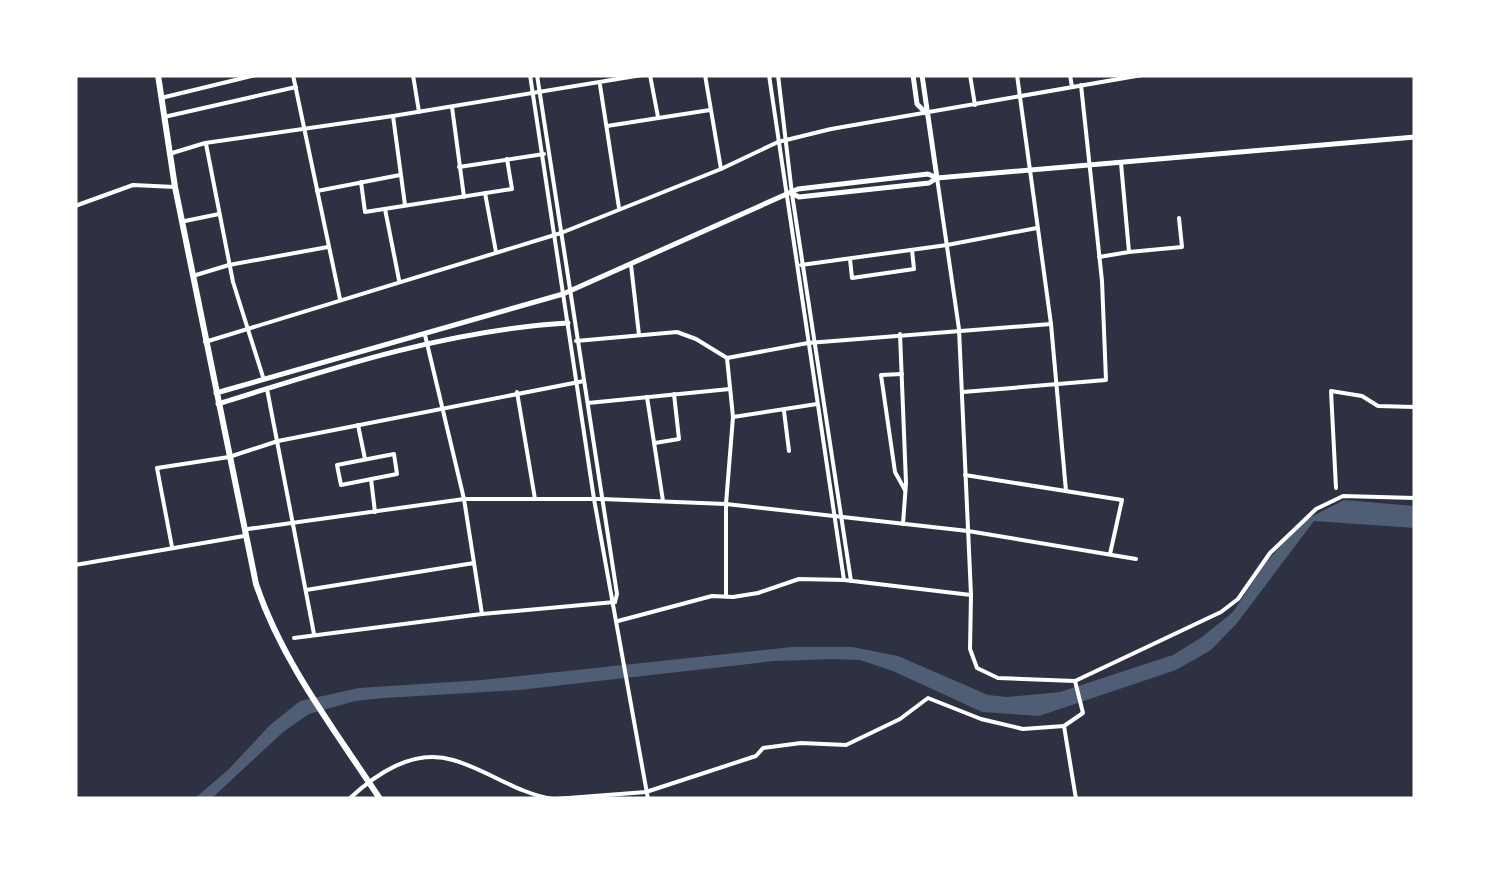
<svg xmlns="http://www.w3.org/2000/svg" width="1490" height="874" viewBox="0 0 1490 874" font-family="'Public Sans',sans-serif">
<style>
.water{fill:#4f5d75}
.lines{fill:none;stroke-linecap:round;stroke-linejoin:round}
.minor{stroke:#fff;stroke-width:4}
.tertiary{stroke:#fff;stroke-width:4}
.secondary{stroke:#fff;stroke-width:5}
.primary{stroke:#fff;stroke-width:5}
.trunk{stroke:#fff;stroke-width:6}
</style>
<rect width="100%" height="100%" fill="#2d3142"/>
<!-- water -->
<polygon class="water" points="1344,500 1415,506 1415,528 1314,521 1237,623 1211,650 1176,670 1039,716 982,712 893,671 860,660 833,659 774,661 519,690 384,698 355,701 309,714 283,732 211,799 194,799 229,769 269,726 300,701 359,688 482,680 792,647 852,647 898,656 988,695 1007,697 1060,692 1173,655 1202,637 1233,612 1267,561 1305,520"/>
<g class="lines">
<!-- minor -->
<g class="minor">
<polyline points="293,75 340,299"/>
<polyline points="413,75 419,112"/>
<polyline points="650,75 658,117"/>
<polyline points="705,75 721,169"/>
<polyline points="769,75 844,580"/>
<polyline points="778,75 792,194 851,581"/>
<polyline points="970,75 975,105"/>
<polyline points="1017,75 1051,324 1066,491"/>
<polyline points="1070,75 1072,87"/>
<polyline points="600,85 619,208"/>
<polyline points="161,98 256,75"/>
<polyline points="452,107 464,197"/>
<polyline points="393,116 405,205"/>
<polyline points="164,117 296,87"/>
<polyline points="607,126 710,110"/>
<polyline points="206,144 233,282 263,377"/>
<polyline points="169,154 205,143 393,116 642,75"/>
<polyline points="459,167 544,154"/>
<polyline points="937,178 959,329 971,595 970,649 977,668 998,678 1075,681 1221,612 1238,599 1270,553 1316,509 1343,496 1415,498"/>
<polyline points="361,182 365,212 512,189 507,159"/>
<polyline points="317,191 400,175"/>
<polyline points="485,193 496,252"/>
<polyline points="75,206 133,185 175,187"/>
<polyline points="385,209 399,280"/>
<polyline points="185,221 219,214"/>
<polyline points="1129,252 1182,247 1179,218"/>
<polyline points="1099,257 1129,252 1121,163"/>
<polyline points="850,259 852,278 914,269 912,250"/>
<polyline points="631,265 639,335"/>
<polyline points="801,265 947,245 1037,228"/>
<polyline points="196,275 229,265 328,247"/>
<polyline points="900,334 906,483 903,524"/>
<polyline points="425,335 464,499 482,614"/>
<polyline points="576,341 677,332 696,339 727,358 808,343 1051,324"/>
<polyline points="205,342 561,233 721,169 778,142 831,129 1142,75"/>
<polyline points="902,374 881,375 895,472 905,490"/>
<polyline points="267,389 314,634"/>
<polyline points="517,392 535,499"/>
<polyline points="963,392 1106,380 1102,281 1081,85"/>
<polyline points="647,397 663,501"/>
<polyline points="588,403 730,389"/>
<polyline points="784,411 789,451"/>
<polyline points="733,417 817,404"/>
<polyline points="358,425 365,459"/>
<polyline points="655,443 679,439 674,394"/>
<polygon points="394,454 397,474 341,485 337,465"/>
<polyline points="965,475 1122,500 1110,554"/>
<polyline points="371,479 375,512"/>
<polyline points="1336,488 1331,391 1362,396 1378,406 1415,407"/>
<polyline points="248,529 464,499 602,499 726,504 968,531 1136,559"/>
<polyline points="172,547 157,468 229,457 278,441 584,381"/>
<polyline points="75,565 244,536"/>
<polyline points="306,590 474,563"/>
<polyline points="726,596 726,504 733,417 727,358"/>
<polyline points="618,621 712,596 733,597 758,593 799,579 844,580 971,595"/>
<polyline points="294,638 482,614 615,602"/>
<polyline points="1075,681 1083,713 1064,726 1076,799"/>
</g>
<!-- tertiary -->
<g class="tertiary">
<polyline points="530,75 594,499 648,799"/>
<polyline points="537,75 617,594 615,602"/>
<path d="M349,799c27,-25 64,-51 104,-39 35,10 63,33 100,39"/>
<polyline points="555,799 646,792 756,756 763,748 801,743 846,745 900,719 928,698 981,719 1023,729 1064,726"/>
</g>
<!-- secondary -->
<g class="secondary">
<polyline points="913,75 917,104 926,113"/>
<polyline points="922,75 937,178"/>
</g>
<!-- primary -->
<g class="primary">
<polyline points="793,194 799,197 929,183 937,178"/>
<polyline points="216,393 563,294 798,189 928,174 937,178 1415,137"/>
<path d="M218,404c114,-36 230,-74 350,-81"/>
</g>
<!-- trunk -->
<path class="trunk" d="M158,75l17,112 81,397c27,80 79,146 124,215"/>
</g>
<!-- border -->
<rect width="1490" height="874" fill="none" stroke="#ffffff" stroke-width="155"/>
</svg>
